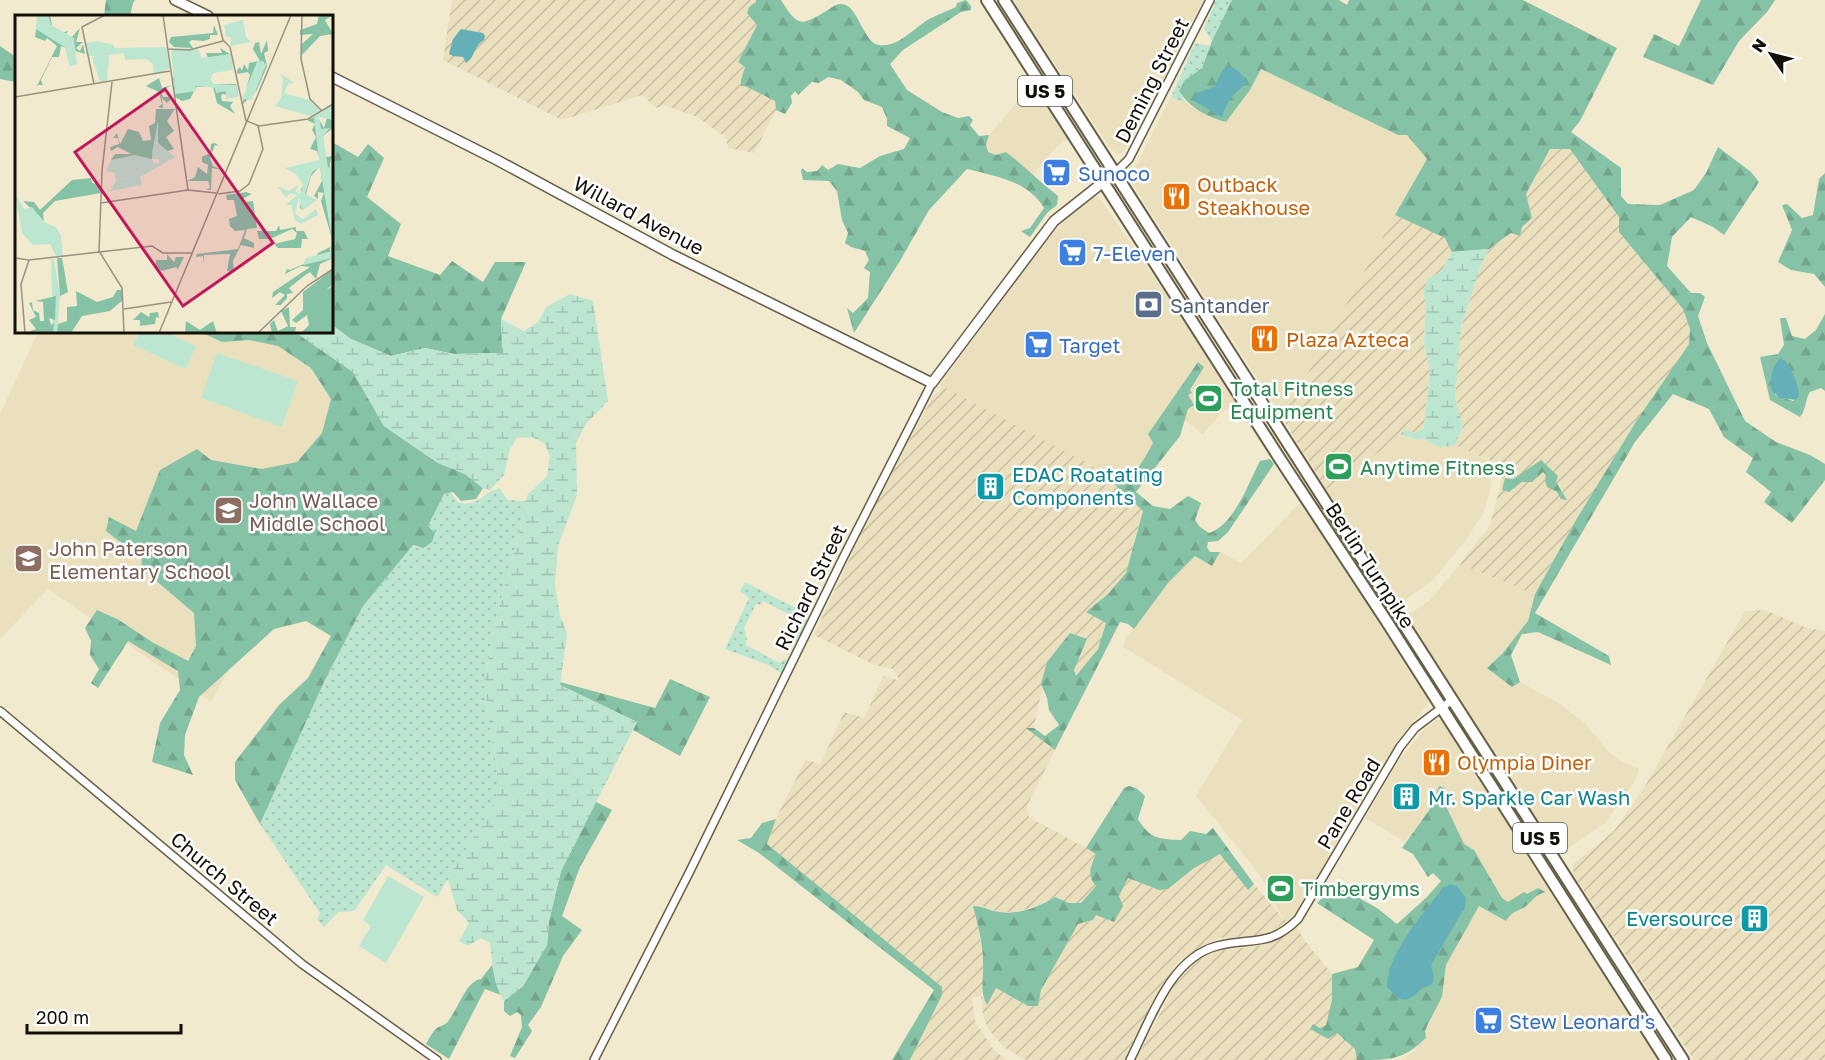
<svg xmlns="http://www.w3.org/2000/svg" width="1825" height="1060" viewBox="0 0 1825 1060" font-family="'Golos Text',sans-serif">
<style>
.built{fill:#ebe0be}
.industrial{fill:url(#industrial-furrows);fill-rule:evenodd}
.grass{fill:url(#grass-dots)}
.forest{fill:url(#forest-firs);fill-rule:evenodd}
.wetland{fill:url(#wetland-marsh)}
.garden{fill:#bde6d1}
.water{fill:#65b0b8}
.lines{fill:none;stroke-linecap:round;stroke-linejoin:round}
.minor-casing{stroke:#665f48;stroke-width:10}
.major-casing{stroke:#665f48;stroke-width:12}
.highway-casing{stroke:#665f48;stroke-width:14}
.minor{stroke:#fff;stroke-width:7}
.major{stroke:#fff;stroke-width:9}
.highway{stroke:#fff;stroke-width:10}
.labels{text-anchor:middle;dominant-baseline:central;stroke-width:5;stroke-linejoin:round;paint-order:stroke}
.shield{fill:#fff;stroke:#595751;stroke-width:1.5}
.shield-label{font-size:18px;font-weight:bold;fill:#120f06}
.street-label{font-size:20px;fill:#120f06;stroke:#fff}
.shop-label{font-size:20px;fill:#366cbe;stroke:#fff;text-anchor:start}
.food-label{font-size:20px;fill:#c56008;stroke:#fff;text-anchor:start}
.service-label{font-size:20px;fill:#4e5e75;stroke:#fff;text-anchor:start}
.leisure-label{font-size:20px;fill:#27864d;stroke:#fff;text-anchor:start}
.culture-label{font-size:20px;fill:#0d838f;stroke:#fff;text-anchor:start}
.education-label{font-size:20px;fill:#785e54;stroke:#fff;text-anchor:start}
.inset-road{fill:none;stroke:#98927f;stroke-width:1.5}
.view{fill:#c2185b;fill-opacity:0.15;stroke:#c2185b;stroke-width:3}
.inset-edge{fill:none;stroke:#120f06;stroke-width:3}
</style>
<defs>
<pattern id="industrial-furrows" width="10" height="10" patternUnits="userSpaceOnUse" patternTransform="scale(1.5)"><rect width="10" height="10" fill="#ebe0be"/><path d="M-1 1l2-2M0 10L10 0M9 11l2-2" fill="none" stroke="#c8bfa2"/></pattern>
<pattern id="grass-dots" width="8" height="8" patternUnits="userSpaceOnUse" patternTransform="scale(1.5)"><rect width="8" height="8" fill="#bde6d1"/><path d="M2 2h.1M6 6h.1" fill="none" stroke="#a1c4b2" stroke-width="1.8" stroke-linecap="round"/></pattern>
<pattern id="forest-firs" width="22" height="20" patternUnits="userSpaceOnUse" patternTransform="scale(1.5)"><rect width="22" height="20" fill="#86c2a5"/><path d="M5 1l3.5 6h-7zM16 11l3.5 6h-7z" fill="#73a68d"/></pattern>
<pattern id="wetland-marsh" width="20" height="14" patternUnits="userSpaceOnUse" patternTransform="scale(1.5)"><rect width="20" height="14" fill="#bde6d1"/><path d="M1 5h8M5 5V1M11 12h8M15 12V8" fill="none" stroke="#a1c4b2"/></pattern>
</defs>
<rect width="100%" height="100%" fill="#f2eacf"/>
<!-- built -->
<g class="built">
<polygon points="1013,0 1203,0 1165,76 1125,149 1122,153 1118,154 1111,150"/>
<polygon points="1261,69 1398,135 1407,135 1427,159 1313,365 1298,388 1275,406 1129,179 1171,97 1186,103 1212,118 1226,122 1250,90"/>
<polygon points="1035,85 1068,139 1056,147 1035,172 1027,184 988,154 986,145 989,135 1022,97 1028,95 1034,89"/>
<polygon points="1098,196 1241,403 1223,411 1203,434 1184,420 1188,409 1188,395 1204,367 1198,362 1149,432 1153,443 1144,459 1137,469 1121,480 1110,480 1089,464 939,386 1045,241 1085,200"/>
<polygon points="332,318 386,353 271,593 211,702 48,589 0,639 0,414 38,332 332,332"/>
<polygon points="1400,434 1418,440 1423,438 1440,448 1455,445 1492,462 1490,491 1484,512 1465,541 1433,580 1401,603 1395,601 1328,492"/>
<polygon points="1303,500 1352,580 1364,592 1427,696 1428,704 1405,732 1302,906 1290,919 1284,920 1260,875 1196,796 1242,720 1123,647 1127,635 1137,625 1168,583 1195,556 1212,566 1220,552 1241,563"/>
<polygon points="1460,564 1535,594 1528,621 1502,654 1512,687 1520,682 1557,702 1586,724 1609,752 1621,761 1639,769 1635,781 1605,823 1568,848 1551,842 1406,616 1430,600"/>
<polygon points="1448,719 1663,1060 1401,1060 1416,1050 1442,997 1446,965 1479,905 1502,898 1474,850 1464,844 1449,815 1430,809 1405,842 1365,818 1399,760 1424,729 1436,720"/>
</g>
<!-- industrial -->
<g class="industrial">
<polygon points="452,0 756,0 757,24 739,62 746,67 741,80 744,85 752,90 775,101 776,110 754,153 729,148 724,136 697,117 665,105 656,108 642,95 562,120 443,60"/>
<path d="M1550,149h20l49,68v15l64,77 7,20 -1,15 -52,76 -61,100 -41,74 -75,-30 30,-39 15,-58 -50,-22 8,-19 -8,-28 6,-71 20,-62 8,-16 33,-22 10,-9 -6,-24zM1541,461l20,28 5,10 -5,-1 -4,-6 -10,-5 -1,-12 -3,-3 -21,10 -17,-4 8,1z"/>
<polygon points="1395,215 1446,238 1452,252 1441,272 1428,279 1423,292 1426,302 1424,343 1430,371 1424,428 1415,433 1406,430 1328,492 1275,406 1298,388 1313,365"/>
<polygon points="944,387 1089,464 1110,480 1143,510 1126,573 1108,594 1086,612 1106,623 1098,649 1076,677 1074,670 1086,640 1047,662 1034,728 1027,728 1055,750 1027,806 1029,817 1097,854 1091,866 1096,886 1081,903 1069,903 1055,897 1042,905 1017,912 999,912 982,906 973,906 979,929 983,963 982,996 987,1004 996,988 1028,1006 1038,1006 1041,990 1078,924 1093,920 1096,915 1114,922 1119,896 1128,878 1159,890 1168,889 1194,868 1220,854 1247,889 1254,884 1284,920 1290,919 1275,929 1255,936 1220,938 1197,949 1179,961 1167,980 1125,1060 1027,1060 1019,1056 1004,1047 988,1029 983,1015 981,996 972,998 975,1021 994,1050 1007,1060 910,1060 942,995 767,844 777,816 806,759 820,765 844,712 864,718 884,676 900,681 893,669 875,665 814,635 872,511 933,396"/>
<polygon points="1765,610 1807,628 1825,631 1825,1060 1694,1060 1574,875 1572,865 1614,831 1644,788 1745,611"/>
<polygon points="1296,925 1304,940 1332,974 1332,1000 1326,1026 1310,1029 1336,1033 1355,1049 1357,1060 1136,1060 1175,985 1191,964 1217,951 1263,945 1282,937"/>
</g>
<!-- grass -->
<g class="grass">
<polygon points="1216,0 1232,0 1212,41 1204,29"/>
<polygon points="1195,43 1210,46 1202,68 1185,80 1179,91 1186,103 1171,97"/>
<path d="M499,488l9,12 17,1 -2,18 -25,91 -14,72 7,55 6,29 1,32 -61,99 -51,-32 -32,46 -16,1 -14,15 -7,-7 3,-7 -60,-89 64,-142 39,-76 48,-60 12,2 5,-22 16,-32 7,-1 8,10c22,3 22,-10 40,-15z"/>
<path d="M745,582l61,31c5,9 -3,24 -10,30l-3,-3 6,-15 -6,-3 -1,-6 -29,-15 -3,4 -4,-1 -12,24 3,10 -1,7 34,18 4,-4 3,1 1,4 -6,10 -14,-9 -43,-16 24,-51 -9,-7z"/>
</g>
<!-- forest -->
<g class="forest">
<polygon points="106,0 135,0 133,3 130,16 104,16"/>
<path d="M756,0h25c17,28 20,26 47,10 3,-2 8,-6 12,-6 18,-2 22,38 39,41 20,3 35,-18 52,-27 8,-4 17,-7 25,-11l1,-4 9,-3 5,6v4l-10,2 -58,38 -13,14 17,26 35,22 16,6 11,-2 4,4 -3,5 9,11 10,-1 -3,10 2,7 8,3 10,-3c18,14 34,30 52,44l-1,9 -10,8 -17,24 -9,-6 9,-3 14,-20c-16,-27 -49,-32 -77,-39l-38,41 -29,51 -46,72 -7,-25 6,5 15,-15 2,-26 -6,-4 5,-8 -4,-9 -14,-4 -6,-4 3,-10 -6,-13 -5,-29 -8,-10 -26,-1 -2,-9 1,-3 5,4 10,-1 5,-6 6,5 10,-6 22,4 20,-12 24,-7 6,-11 -23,-12v-7l-5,-12 -18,-7 -6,-8 -17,-12 -13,-3 -9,6 -7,-1 -14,13 -3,-4 -4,5 1,7 -7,11 -9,-4 -1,-9 -30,-15h-4v-6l4,-13 -7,-5 19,-37 -10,-12 2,-6 7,-5z"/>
<path d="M1232,0h107l8,5 2,-5h174l94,48 -37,73 -9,11 50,36v28l7,8 32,1 34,-15 12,-17 12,-26 33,25 8,10 -35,53 -11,-8 -22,-10 -19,20 -5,29 24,27h9l5,4 -7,19 9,27 38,78 31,21 34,13 15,9v16l-33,43 -28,-21 7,-10 -25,-20 7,-14 -29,-21 -15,-28 -36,-15 -38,48 -100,171 74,43 2,9 -73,-33 -16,2 -11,21 9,27 -8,5 -25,-19 15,-14 26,-33 7,-27 41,-74 61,-100 52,-76 1,-15 -7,-20 -64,-77v-15l-49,-68h-20l-24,45 6,24 -10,9 -2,9 -9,-3 -22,16 -37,3 -7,-14 -50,-23 32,-56 -20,-24h-9l-137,-66 -11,21 -24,32c-19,-5 -36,-14 -47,-31l6,-11 17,-12 10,-27z"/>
<polygon points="1701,0 1775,0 1767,12 1739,41 1713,85 1643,57 1654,34 1679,46"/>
<polygon points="0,46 16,57 16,82 0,79"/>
<polygon points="332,142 358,157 368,144 384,158 367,197 401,224 388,256 440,275 452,261 483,282 495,262 526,262 501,319 503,353 454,354 425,348 391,356 351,339 332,325"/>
<polygon points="1825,173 1825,287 1814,274 1791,270 1778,262 1792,230 1782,205 1787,204 1802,218 1813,215 1819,179"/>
<path d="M1825,314v77l-4,-3 -11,4c-5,8 -4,18 -10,25l-30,-17 -10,-43 18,-3 6,-9 -4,-27h6l6,18 13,3 11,-9zM1783,359l15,29v10l-5,3 -18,-6z"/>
<polygon points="204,332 295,332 353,372 384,426 438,463 465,474 483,488 476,499 461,501 453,492 444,494 428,526 435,533 432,542 423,548 413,545 363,606 324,682 260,824 235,780 235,762 279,705 308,678 331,636 306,621 274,629 199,697 185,735 184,755 193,775 152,762 160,723 180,690 178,671 128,641 98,688 91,683 99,669 90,655 91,641 85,628 97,610 119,620 152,642 188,661 196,646 194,613 141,568 142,559 106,531 109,517 136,531 160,470 197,449 211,460 262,469 297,462 322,433 331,399 311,368 278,346 249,340 222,342 205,334"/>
<path d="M1198,362l6,5 -14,23 2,3 -4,2 6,10 -6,4 -8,27 -44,56 17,14 17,3 18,-13 13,7 -6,17 5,7 9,6c25,-8 39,-49 51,-72l10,-2 4,5 -46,68 -10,9 -10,1 -1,5 3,5h10l-8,14 -17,-10 -27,27 -34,46 -6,-5 -8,-2 -65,128 -29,-22h8l11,8 14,-11 -10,-15 -2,-12 -6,-14 6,-22 23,-29 17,6 -13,31 2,6 22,-27 8,-26 -20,-11 22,-18 18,-21 17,-62 -33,-31c25,1 32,-18 43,-37l-5,-9z"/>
<polygon points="1541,460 1558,476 1556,482 1567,500 1561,499 1557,492 1547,487 1545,480 1546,475 1543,472 1532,482 1522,482 1509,492 1502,490 1505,478 1513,479"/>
<polygon points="670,679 710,697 680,756 633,730 637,722 560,685 560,682 655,708"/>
<path d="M1129,786l7,2 9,8 -7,23c12,20 20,20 43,21l9,-9 16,3 7,-6 41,56 -6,6 -28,-36 -26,14 -26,21 -9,1 -31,-12 -9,18 4,10 -9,16 -18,-7 -3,5 -15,4 -37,66 -3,16h-10l-32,-18 -9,17c-8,-14 -3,-27 -4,-42 0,-19 -5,-38 -10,-57 12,0 17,5 27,6 19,3 39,-5 55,-15l14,6h12l15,-17c-10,-11 -5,-20 0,-32l-10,-6 38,-60z"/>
<path d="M1439,786l6,2 -4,14 4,2 19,40 10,6 28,48 6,4 16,-10 3,2 11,-6 7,4c-12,4 -11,8 -19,14 -10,7 -13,4 -20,15l-27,-15 -33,59 -4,32 -14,27 -3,7 1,7c-23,22 -35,22 -69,22l-2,-11 -18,-16 -9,6 -18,-10 3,-5 7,4 6,-3 6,-25v-26l26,-7 16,-27 -57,-37 9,-9h6l13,-4 32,18 20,16 30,-27 14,-16 -8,-8 -5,4 -15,-23 -11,-6 28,-39z"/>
<polygon points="596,802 612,810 580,867 562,916 582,930 563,956 541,1007 528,1025 532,1031 515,1058 510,1056 522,1027 521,1015 517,1012 510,1016 504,1011 504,1001 523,986 547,945 549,921 561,871"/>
<polygon points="776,819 767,844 942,987 942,995 910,1060 892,1060 934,990 759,853 737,840 751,838 762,823"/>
<path d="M492,965l9,30 -16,-6 -36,70 -23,-15c3,-5 6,-12 11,-16 5,-3 9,-3 12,-8 10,-13 17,-39 32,-41z"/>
</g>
<!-- wetland -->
<g class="wetland">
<polygon points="1489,249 1481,265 1461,327 1455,398 1463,426 1455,445 1440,448 1423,438 1418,440 1400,434 1406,430 1415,433 1424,428 1430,371 1424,343 1426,303 1423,292 1428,278 1441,272 1452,252"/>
<path d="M570,294l23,7 15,100 -22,23 -10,19 1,52 -19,51 -3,39 5,30 7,19 -7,51 77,37 -76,149 -12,50 -2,24 -24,41 -19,15c-11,-16 -12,-39 -14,-58l-9,-5 -13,8 -9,-5 10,-18 -12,-13 -9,-31 49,-81v-32l-6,-29 -7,-55 14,-72 25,-91 2,-18 3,-7 19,-18 3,-20 -6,-13 -12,-6 -15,1 -7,11 -6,26 -14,15 -7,-2 -18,-14 -27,-11 -54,-37 -31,-54 -58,-40h37v-7l19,14 40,17 34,-8 29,6 48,-1 -1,-34 23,12 14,-9 8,-15z"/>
</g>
<!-- garden -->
<g class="garden">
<polygon points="140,332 165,332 196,346 186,369 133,345"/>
<polygon points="217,353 298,381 282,427 201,398"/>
<polygon points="388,876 424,897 386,963 359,946 371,926 363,920"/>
</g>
<!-- water -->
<g class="water">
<path d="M461,29l22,4 2,3 -1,4c-10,5 -9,18 -18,23l-3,-6 -10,-1 -4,-2 4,-15z"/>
<path d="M1227,66c10,2 16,8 20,17 -13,10 -20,18 -25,34l-28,-16 3,-8 17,-6 8,-16z"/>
<path d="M1781,358c9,5 18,27 18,38l-3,4 -16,-2 -8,-7c-2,-12 -1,-25 9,-33z"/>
<path d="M1450,884l7,2 9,12 -1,9 -34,58 3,12 -1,5 -2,3 -9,3 -8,8 -9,4 -7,-2 -11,-11c1,-35 35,-72 56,-99z"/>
</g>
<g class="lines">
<defs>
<g id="minor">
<polyline points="1116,172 1129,159 1210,0"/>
<polyline points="0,711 302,964 437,1060"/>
<polyline points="594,1060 690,871 842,560 932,383"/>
<path d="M1130,1060c20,-39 40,-102 87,-114 34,-9 52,2 81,-27l102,-172 15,-19 37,-28"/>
</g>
<g id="major">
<polyline points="175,0 208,16"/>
<polyline points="332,77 497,160 673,255 932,383 1054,221 1116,172"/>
</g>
<g id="highway">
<polyline points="987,0 1280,459 1387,622 1666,1060"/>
<polyline points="1004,0 1683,1060"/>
</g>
</defs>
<!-- minor casing -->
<use href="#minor" class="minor-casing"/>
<!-- major casing -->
<use href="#major" class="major-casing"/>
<!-- highway casing -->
<use href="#highway" class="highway-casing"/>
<!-- minor -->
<use href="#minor" class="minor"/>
<!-- major -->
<use href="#major" class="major"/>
<!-- highway -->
<use href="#highway" class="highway"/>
</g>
<!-- icons -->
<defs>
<symbol id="supermarket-square" viewBox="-11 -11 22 22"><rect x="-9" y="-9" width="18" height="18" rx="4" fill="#3f7fe0" stroke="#fff"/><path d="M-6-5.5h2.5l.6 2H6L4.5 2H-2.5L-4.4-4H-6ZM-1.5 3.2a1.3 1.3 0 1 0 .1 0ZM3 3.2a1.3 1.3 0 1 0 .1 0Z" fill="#fff"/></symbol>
<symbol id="restaurant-square" viewBox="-11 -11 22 22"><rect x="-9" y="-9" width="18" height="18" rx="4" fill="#e8710a" stroke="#fff"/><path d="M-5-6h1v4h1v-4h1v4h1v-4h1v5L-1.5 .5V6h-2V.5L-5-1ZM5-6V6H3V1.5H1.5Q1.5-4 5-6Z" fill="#fff"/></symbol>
<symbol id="bank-square" viewBox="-11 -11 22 22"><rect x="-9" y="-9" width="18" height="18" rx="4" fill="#5c6f8a" stroke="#fff"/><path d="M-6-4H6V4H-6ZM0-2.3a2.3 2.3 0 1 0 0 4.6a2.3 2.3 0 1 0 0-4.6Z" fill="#fff"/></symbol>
<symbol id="stadium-square" viewBox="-11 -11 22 22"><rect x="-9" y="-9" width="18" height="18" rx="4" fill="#2e9e5b" stroke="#fff"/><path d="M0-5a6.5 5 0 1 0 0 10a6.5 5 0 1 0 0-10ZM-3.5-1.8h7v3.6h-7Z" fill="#fff"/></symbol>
<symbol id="building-square" viewBox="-11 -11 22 22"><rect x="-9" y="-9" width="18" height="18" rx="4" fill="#0f9aa8" stroke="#fff"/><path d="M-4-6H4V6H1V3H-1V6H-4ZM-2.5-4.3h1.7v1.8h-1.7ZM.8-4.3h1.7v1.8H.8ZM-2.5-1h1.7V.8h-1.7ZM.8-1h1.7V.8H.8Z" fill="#fff"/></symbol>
<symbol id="school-square" viewBox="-11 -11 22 22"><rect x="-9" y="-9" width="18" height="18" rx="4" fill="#8d6e63" stroke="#fff"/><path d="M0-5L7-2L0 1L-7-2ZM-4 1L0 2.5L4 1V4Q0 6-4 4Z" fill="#fff"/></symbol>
</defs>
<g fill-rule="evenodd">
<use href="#supermarket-square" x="1040" y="156" width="33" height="33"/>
<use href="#restaurant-square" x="1160" y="180" width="33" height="33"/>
<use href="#supermarket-square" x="1056" y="236" width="33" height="33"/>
<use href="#bank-square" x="1132" y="288" width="33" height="33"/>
<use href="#restaurant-square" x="1248" y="322" width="33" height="33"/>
<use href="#supermarket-square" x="1022" y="328" width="33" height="33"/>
<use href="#stadium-square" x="1192" y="382" width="33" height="33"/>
<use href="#stadium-square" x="1322" y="450" width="33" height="33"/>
<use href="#building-square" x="974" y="470" width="33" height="33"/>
<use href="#school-square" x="212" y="494" width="33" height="33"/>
<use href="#school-square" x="12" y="542" width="33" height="33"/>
<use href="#restaurant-square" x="1420" y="746" width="33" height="33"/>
<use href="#building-square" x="1390" y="780" width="33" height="33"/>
<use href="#stadium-square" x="1264" y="872" width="33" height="33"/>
<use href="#building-square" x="1738" y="902" width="33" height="33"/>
<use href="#supermarket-square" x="1472" y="1004" width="33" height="33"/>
</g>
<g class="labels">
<!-- shield labels -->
<g class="shield">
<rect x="1018" y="76" width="54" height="30" rx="4.5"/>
<rect x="1513" y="823" width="54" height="30" rx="4.5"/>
</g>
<g class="shield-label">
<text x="1045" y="91">US 5</text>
<text x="1540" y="838">US 5</text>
</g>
<!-- street labels -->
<g class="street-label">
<text transform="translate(1151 80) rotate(-63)">Deming Street</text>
<text transform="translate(639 215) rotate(28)">Willard Avenue</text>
<text transform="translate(1371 565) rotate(57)">Berlin Turnpike</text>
<text transform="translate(810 587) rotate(-64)">Richard Street</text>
<text transform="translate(1348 803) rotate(-59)">Pane Road</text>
<text transform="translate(225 878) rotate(40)">Church Street</text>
</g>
<!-- shop labels -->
<g class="shop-label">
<text x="1078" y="173">Sunoco</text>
<text x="1093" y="253">7-Eleven</text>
<text x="1059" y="345">Target</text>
<text x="1509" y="1021">Stew Leonard's</text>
</g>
<!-- food labels -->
<g class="food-label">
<text x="1197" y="184">Outback<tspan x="1197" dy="23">Steakhouse</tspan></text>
<text x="1286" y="339">Plaza Azteca</text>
<text x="1457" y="762">Olympia Diner</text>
</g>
<!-- service labels -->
<g class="service-label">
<text x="1170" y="305">Santander</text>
</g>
<!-- leisure labels -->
<g class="leisure-label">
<text x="1230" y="388">Total Fitness<tspan x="1230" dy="23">Equipment</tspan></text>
<text x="1360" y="467">Anytime Fitness</text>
<text x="1301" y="888">Timbergyms</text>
</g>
<!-- culture labels -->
<g class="culture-label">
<text x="1012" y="474">EDAC Roatating<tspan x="1012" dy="23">Components</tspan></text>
<text x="1428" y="797">Mr. Sparkle Car Wash</text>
<text x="1733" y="918" text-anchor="end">Eversource</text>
</g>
<!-- education labels -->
<g class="education-label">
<text x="249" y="500">John Wallace<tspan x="249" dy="23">Middle School</tspan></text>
<text x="49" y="548">John Paterson<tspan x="49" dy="23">Elementary School</tspan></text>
</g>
</g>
<!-- overview -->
<g transform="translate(15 15)">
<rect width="318" height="318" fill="#f2eacf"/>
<path d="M120,140l15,1 4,7 -27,15 -12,1v-6l-9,-2 5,-11zM36,244h3l6,37 -3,37h-4z" fill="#bde6d1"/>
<path d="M35,0l2,11 10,7 6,-2 -2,3 5,4 9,-10 -4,14h7l-7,6 4,3 3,-7 2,10 -10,-3 -7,8 -2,-11 -5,-2 -2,11h-7l-11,23 2,5h-5l-3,5 22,-44 -10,-8 -2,3 -10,-4 2,-15zM304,0h14l-8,5 8,14 -13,2 -18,19v-11l11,-10 -13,1v-5l17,-6zM199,10l4,10h-8v4l-7,2 -11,-1 -3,2 4,6 -19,-1 -5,-5 2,-5 42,-4zM252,25l1,11 -4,2 3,13 -10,24 -15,15 8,-30 -2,-3 -11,2v-4l3,-3 2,4 2,-7 4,6 1,-7 11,-2 -7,-12 2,-6 4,-1 2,12zM205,33l10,6 -16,3 -4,23 3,4h23l2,12 -13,3 4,-4 -7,-1 -1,3 1,4 11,1 -3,4 5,8 -18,-11 -4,-16h-17l-6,12 -8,2 -7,-4 -2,-19 35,-20 -2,-5h16zM144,63l3,10 10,-3 -11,6 2,6h10l-6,6 -5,-5 1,10 -5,-1 4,-3 -3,-12 -13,-6zM318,91v22l-10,8 2,21 8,-1 -3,7 3,79 -12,-41 3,-8 -6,-1v7l-4,-3 8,-15 -2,-15 -9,10 -5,18 7,6 -10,10 -3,-2 1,-19 19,-29 -3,-9 -7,-2 6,-12 -4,-7 3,-6 -8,-4 10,-4 7,12 3,-10 -7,-2zM141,94h19l-8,12 7,10 -8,6 8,12 -9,3 -7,-9v-21l-6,37 -17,-4 -24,5 4,-6h16l-13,-7 -7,4 -1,-4 9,-3 -1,-6h-5l4,-5 3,11 8,-15 11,3 4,9 8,-1 -2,-14 6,-3zM196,129l4,-1 4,3 -4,-1 -5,13 3,8 9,4 -10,-2 -1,22h-5l4,-2 -2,-7h-21l8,-4 3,-10 9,7 1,-9 -6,-3v-5l8,-4zM76,163l1,5 8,2 1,8 -46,8 -12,12 1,8 -21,-20 11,1 6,8 32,-30zM231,177l6,2 -8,4v4l9,-1 4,27 -10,1 -3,9 10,5v5l-13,-3 -8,16 1,11 -7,-1 3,-17 -26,1v9l-1,-8 -7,1 1,-3 41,-5 7,-19 -10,1 -5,-5 -1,-7 8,-3 -3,-16h-7l-1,-5zM264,210l1,5 16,-3v4h8l4,8h-6l-1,9h-23l-4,-4 21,-5 2,-6 -5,-4 -22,10h-11l-2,-8h19zM318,231v12l-13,6 -4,15 -6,-7 -6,4 -15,12 4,5 -6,1v4l-6,7h-6l10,-10 -5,-3 -8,6 1,-6 37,-25 -9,-1 -16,8 2,-5 -4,-1 7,2 16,-7h6l6,-10 12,-6v5zM152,239l7,8 2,-5h8l-6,12 3,3 -5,-5 -14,4 -7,-3 1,-8h11zM42,243h5l6,34 -8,4zM317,255l1,14 -7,6 7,-4v47h-32l8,-8 -2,-10 -11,8 -4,-3 11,-10v-18zM102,275h5l1,10 -13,11 -28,5 -11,17h-14l1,-9 9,-3v-14l10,-1 -1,-15 21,11 16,-5zM41,281l-1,24 -6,-2 2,7 3,-2 -1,10h-27l10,-4 -7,-9 7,-3 -7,-14 3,-1 1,8 6,3 1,8h4l-1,-19 -8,-1zM274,292l1,20h6l-1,6h-23l-2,-9 4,-4 4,11 10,-5 -7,-15zM126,297l8,5 1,-4 8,-1 1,6 -3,-1 -1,7 -15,2v-6h-7zM198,306l4,12h-32l1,-12 14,9z" fill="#86c2a5"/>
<path d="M143,107v21l17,14 -35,20 2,8 -32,6 7,-12 10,-1 9,-8 23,-8v-3h-6l-1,-6zM0,179l9,15 8,-2 12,15 12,5 5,9 2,21 -7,-1 -6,-12 -17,1 -11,-12z" fill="#bde6d1"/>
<path d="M22,0h11l3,10 23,13 3,27 -12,2 4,-1 -3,-18 -30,-19zM228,5l3,17 5,5 -21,4 1,-9h-5l-2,-12zM81,26l18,4v3l53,-1 3,21 -16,7 -1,-11 -7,-5 -21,1 -1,-7 -15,2 -2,26 -7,1 -8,-25 5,-1h-10l-2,-13zM182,33l5,10 29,-4 2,16 -20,3 -3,7 3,4 23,1 2,12 -12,2v-8l-10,2 -1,-5 -20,-2 1,5 -21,3 -4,-45zM248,46l3,4 -14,35 -10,-1 15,-37zM265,58l14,10 -6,1 -4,9 25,7 11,11 -9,5 -36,-10 6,-8 2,-19zM318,89v16l-14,-3 2,12 9,-1 -7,8 5,31 5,2v77l-13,-79 -8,5 -7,22 12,6 -15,11 -3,-13 4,-13 -7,-11 -11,-6 34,-8 -5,-42zM283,170l-2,7 4,1 -5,21 8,5 13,-10 2,6 -17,9 -6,-4 -4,-15h-5l11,-10 -7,-2 -4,5 -7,-10 -4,1 5,-2 9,4zM313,230l5,3v10l-30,7 3,-7 26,-7z" fill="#bde6d1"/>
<path class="inset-road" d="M148,0l25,175 28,3M202,0l6,25 7,7 16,74M287,0l-1,44 9,40 12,12M153,34l21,1 34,-9M97,67l-10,89 -3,80 23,37 2,45M79,69l-12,-57 23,-12M0,82l155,-26M232,106l12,5 49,-7 25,-15M203,179l22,-3 9,-7 14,-35 -5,-23M86,188l87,-13M0,243l14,2 -8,24 4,49M14,245l123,-14 11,7h29M109,294l47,-7M144,318l132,-318M243,318l49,-47 26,-17"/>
<path class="view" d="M150,74l108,154 -90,63 -108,-154z"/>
<rect width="318" height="318" class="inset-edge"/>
</g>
<!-- north arrow -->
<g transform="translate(1771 54) rotate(305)" stroke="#ffffff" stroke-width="4.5" paint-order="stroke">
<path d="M0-4.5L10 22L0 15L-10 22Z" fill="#120f06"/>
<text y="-9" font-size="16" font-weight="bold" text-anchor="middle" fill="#120f06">N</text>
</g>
<!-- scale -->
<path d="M27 1024v9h154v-9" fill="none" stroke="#120f06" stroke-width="3"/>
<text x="36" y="1024" font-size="18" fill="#120f06" stroke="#ffffff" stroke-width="4.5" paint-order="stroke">200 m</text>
</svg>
